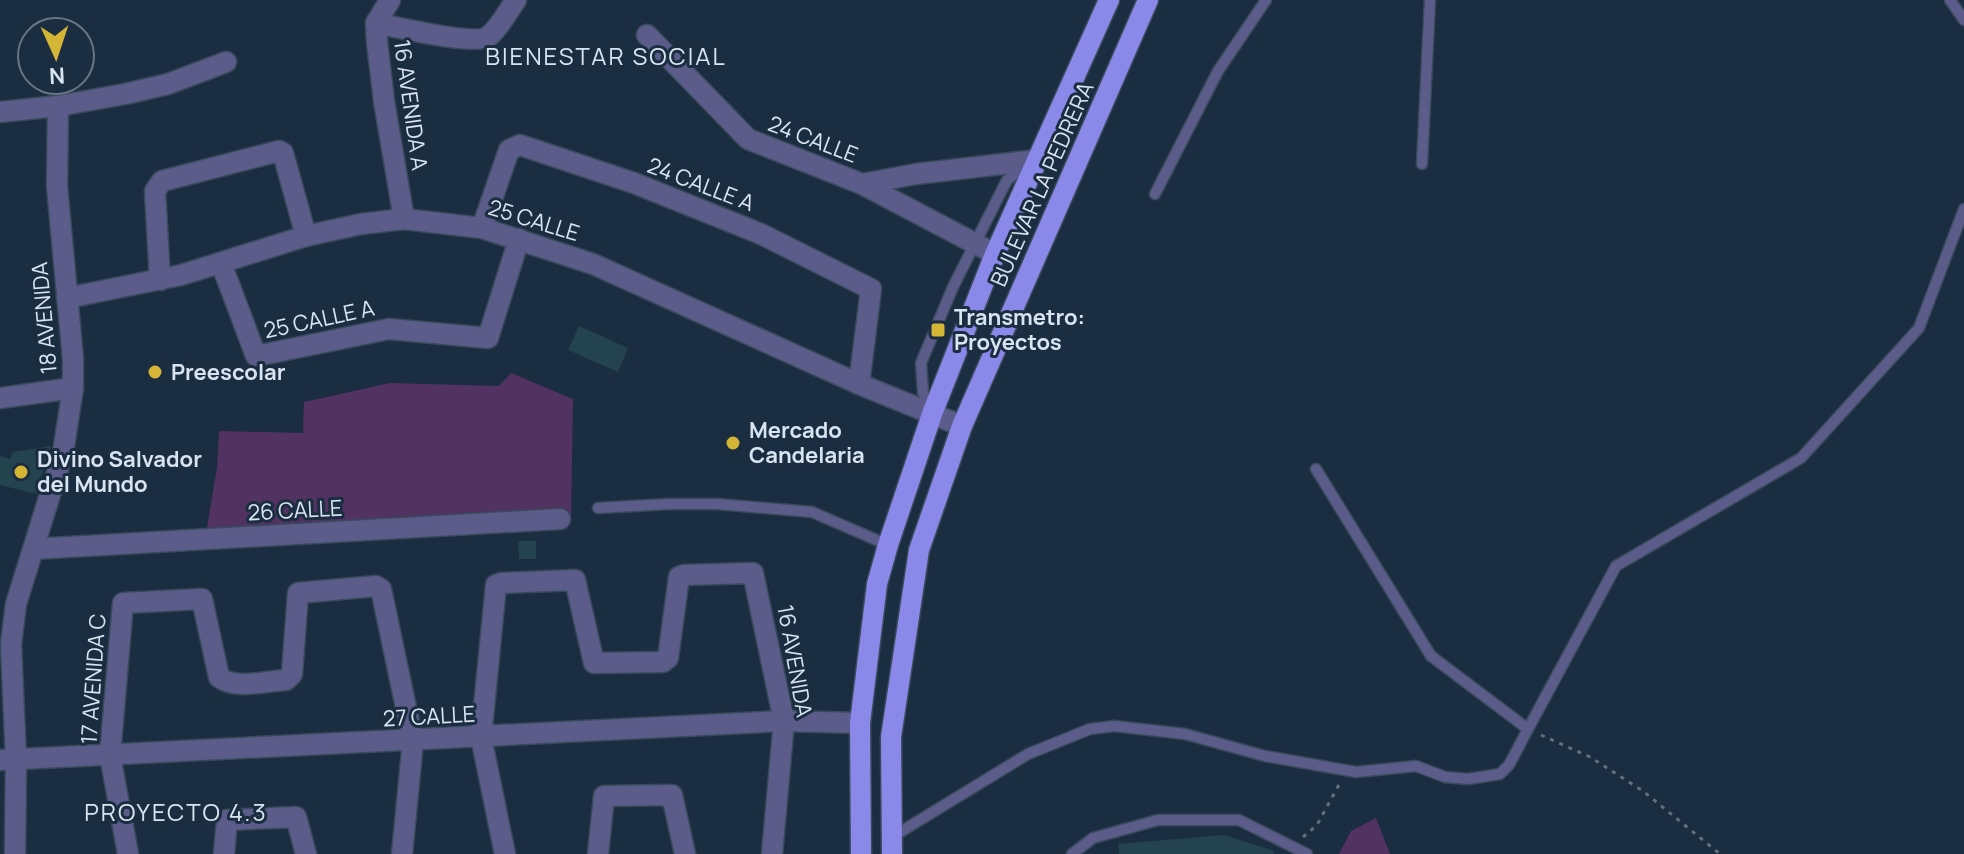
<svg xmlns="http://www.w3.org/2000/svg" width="1964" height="854" viewBox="0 0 1964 854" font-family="Manrope,sans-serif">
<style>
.green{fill:#513261}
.building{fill:#23444e}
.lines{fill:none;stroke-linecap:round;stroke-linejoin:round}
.service-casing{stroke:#394a5c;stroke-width:13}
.minor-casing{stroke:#394a5c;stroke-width:23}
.primary-casing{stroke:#394a5c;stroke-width:23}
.path{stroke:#607081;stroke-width:3;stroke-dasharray:4 6;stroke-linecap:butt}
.service{stroke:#5b5c8a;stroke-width:10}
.minor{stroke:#5b5c8a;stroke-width:20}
.primary{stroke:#8a89e9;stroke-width:20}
.poi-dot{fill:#d5b535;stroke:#1b2d40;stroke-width:3}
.labels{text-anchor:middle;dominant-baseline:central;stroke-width:6;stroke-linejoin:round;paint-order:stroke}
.street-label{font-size:22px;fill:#d9e4f1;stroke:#1b2d40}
.poi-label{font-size:22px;font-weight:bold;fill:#d9e4f1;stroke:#1b2d40;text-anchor:start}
.neighbourhood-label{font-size:24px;letter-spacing:2px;fill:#d9e4f1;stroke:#1b2d40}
</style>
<rect width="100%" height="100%" fill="#1b2d40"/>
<!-- green -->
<g class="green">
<polygon points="511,373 573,399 571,524 204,545 217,468 219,431 303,433 304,402 390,383 499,386"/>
<polygon points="1376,818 1390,854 1339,854 1351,831"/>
</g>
<!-- building -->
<g class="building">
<polygon points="579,326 628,348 618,372 568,350"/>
<polygon points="51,446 36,494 0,485 0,456 10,459 13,452"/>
<polygon points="518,541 536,541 536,559 519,559"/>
<polygon points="1224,835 1274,851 1273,854 1119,854 1118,844"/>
</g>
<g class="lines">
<defs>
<g id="service">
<polyline points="1950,0 1964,20"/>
<polyline points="1422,164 1430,0"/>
<polyline points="1155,194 1218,71 1266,0"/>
<polyline points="931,413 923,392 921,363 953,287 1007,180 1028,165"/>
<polyline points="1316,469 1431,656 1528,729 1616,566 1801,458 1919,328 1964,209"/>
<polyline points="598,508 669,504 717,504 812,512 888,545"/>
<polyline points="892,837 1028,754 1090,729 1114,726 1185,734 1265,756 1356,772 1416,766 1445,777 1468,779 1500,774 1509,765 1528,729"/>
<polyline points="1072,854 1093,838 1158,820 1239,820 1307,854"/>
</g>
<g id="minor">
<polyline points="390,0 376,23 377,42 384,101 404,219"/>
<path d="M376,23c20,4 100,23 113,13 11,-9 19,-25 27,-36"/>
<polyline points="647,35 748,139 862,184 995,254"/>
<polyline points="0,112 58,106 125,94 168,84 226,62"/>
<polyline points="862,184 916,174 1037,160"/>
<polyline points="482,228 509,150 520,145 634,183 761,234 871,289 859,384"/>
<polyline points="221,263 256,356 389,329 488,338 519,239"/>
<polyline points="160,280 155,191 162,181 279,151 283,153 306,236"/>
<polyline points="67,298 181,275 306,236 361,224 404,219 482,228 593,264 859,384 962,426"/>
<polyline points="0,398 73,388"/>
<polyline points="33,549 560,519"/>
<polyline points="0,760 784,721 860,723"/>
<polyline points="15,854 16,760 11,644 16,604 63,453 73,388 73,359 57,186 58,106"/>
<path d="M128,854l-18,-99 13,-152 79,-4 17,78c15,13 48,4 67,3l6,-6 6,-81 78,-7 5,3 32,152 -11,113"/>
<polyline points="224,854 227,820 296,817 306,854"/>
<polyline points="505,854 481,737 496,585 501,583 575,580 594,663 663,662 668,658 679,577 684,575 753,573 784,721 772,854"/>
<polyline points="598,854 604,796 672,795 685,854"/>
</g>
<g id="primary">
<polyline points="861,854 860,723 877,584 888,545 932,414 995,254 1109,0"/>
<polyline points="892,854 891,737 919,550 962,426 1148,0"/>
</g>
</defs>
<!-- service casing -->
<use href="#service" class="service-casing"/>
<!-- minor casing -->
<use href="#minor" class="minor-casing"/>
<!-- primary casing -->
<use href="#primary" class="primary-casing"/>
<!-- path -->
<g class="path">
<polyline points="1541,735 1590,757 1643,791 1720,854"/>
<polyline points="1303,837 1317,825 1341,781"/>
</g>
<!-- service -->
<use href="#service" class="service"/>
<!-- minor -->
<use href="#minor" class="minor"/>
<!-- primary -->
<use href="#primary" class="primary"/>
</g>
<!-- markers -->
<g class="poi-dot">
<rect x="930" y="322" width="16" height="16" rx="4"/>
<circle cx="155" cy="372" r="8"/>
<circle cx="733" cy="443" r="8"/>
<circle cx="21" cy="472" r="8"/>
</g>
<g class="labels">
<!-- street labels -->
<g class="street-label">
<text transform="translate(411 105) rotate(82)">16 AVENIDA A</text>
<text transform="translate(813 139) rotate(21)">24 CALLE</text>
<text transform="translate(701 184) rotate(21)">24 CALLE A</text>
<text transform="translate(1042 184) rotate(-66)">BULEVAR LA PEDRERA</text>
<text transform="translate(534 220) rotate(17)">25 CALLE</text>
<text transform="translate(44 318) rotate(-95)">18 AVENIDA</text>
<text transform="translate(319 319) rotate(-12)">25 CALLE A</text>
<text transform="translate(295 510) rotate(-3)">26 CALLE</text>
<text transform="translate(795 661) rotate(80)">16 AVENIDA</text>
<text transform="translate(93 679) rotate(-86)">17 AVENIDA C</text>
<text transform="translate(429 716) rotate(-3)">27 CALLE</text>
</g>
<!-- poi labels -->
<g class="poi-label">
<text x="954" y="317">Transmetro:<tspan x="954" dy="25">Proyectos</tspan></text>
<text x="171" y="372">Preescolar</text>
<text x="749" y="430">Mercado<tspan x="749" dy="25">Candelaria</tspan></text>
<text x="37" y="459">Divino Salvador<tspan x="37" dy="25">del Mundo</tspan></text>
</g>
<!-- neighbourhood labels -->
<g class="neighbourhood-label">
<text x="606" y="55">BIENESTAR SOCIAL</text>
<text x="176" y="811">PROYECTO 4.3</text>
</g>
</g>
<!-- north arrow -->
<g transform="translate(56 56) rotate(177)"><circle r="38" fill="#1b2d40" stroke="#677687" stroke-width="2"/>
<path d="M0-6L14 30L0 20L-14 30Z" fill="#d5b535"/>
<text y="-12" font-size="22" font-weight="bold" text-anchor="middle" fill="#d9e4f1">N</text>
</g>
</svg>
